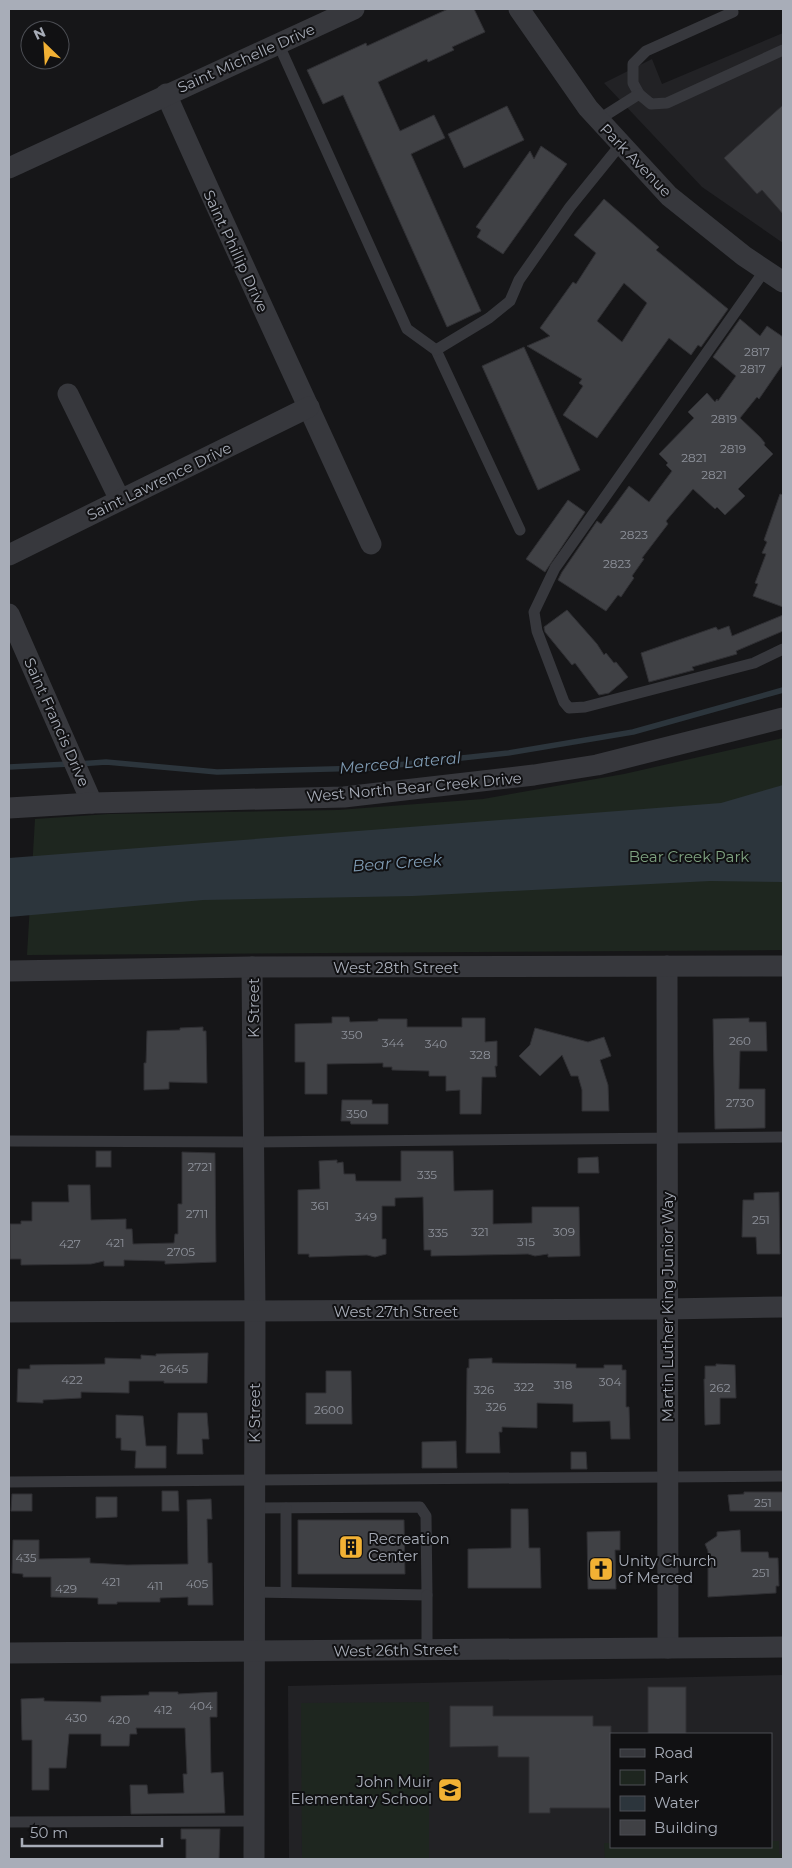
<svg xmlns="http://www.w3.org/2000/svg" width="792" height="1868" viewBox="0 0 792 1868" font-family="Montserrat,sans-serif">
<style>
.built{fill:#222225;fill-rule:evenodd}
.green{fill:#1e261f}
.water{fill:#2c353c}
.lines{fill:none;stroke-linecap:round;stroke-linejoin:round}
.stream{stroke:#2c353c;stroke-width:5.5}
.building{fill:#404145;stroke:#303034;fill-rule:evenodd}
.lane{stroke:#37383d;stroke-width:11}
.street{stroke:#37383d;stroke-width:21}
.labels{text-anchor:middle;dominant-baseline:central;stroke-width:4;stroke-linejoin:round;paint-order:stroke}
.number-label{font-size:12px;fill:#8e929b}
.street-label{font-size:15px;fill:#a8adb8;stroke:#111113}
.park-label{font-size:15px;fill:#7fa381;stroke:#111113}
.poi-label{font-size:15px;fill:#a8adb8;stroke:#111113;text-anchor:start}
.water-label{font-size:16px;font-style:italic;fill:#7f9bb3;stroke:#111113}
</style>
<rect width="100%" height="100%" fill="#161618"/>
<!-- built -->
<g class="built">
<polygon points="783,33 783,243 702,187 604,83 652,59 662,84"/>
<path d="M783,1675v184h-494l-1,-173zM611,1734h160v113h-160z"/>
</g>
<!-- green -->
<g class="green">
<polygon points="783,738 783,950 27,955 35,819 109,814 338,810 483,799 624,774"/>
<polygon points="429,1702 429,1859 302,1859 301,1703"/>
<polygon points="771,1841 779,1841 779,1854 783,1854 783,1859 605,1859 604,1843 611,1843 611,1847 771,1847"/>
</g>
<!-- water -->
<polygon class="water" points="783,785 783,882 710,881 413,896 203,900 9,917 9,858 721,803"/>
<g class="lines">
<!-- stream -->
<g class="stream">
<polyline points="78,764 106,762 217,772 369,768 508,753 633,732 783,690"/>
<polyline points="9,767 69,764"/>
</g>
</g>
<!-- building -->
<g class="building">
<polygon points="448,9 474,9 485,32 452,47 454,50 428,62 427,59 378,82 400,131 434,115 445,138 411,154 481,311 447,327 343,95 323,104 307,70 366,43 367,46"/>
<polygon points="783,105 783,214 762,190 757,194 724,158"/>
<polygon points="507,106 524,140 464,168 448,134"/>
<polygon points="541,146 567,164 503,254 477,237 481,230 476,227 530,151 534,159"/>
<path d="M604,199l55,48 -3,3 72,59 -27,38 -3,-2 -7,10 -22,-17 -72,100 -34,-23 20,-29 -4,-3 3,-4 -55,-33 23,-10 -10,-8 33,-46 3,2 20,-31 -22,-18zM624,283l23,20 -25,39 -25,-21z"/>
<polygon points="740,319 760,336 767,326 783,337 783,364 759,399 757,397 740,418 760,437 765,443 764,445 773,454 738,489 745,496 725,515 717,507 715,509 693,489 666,521 668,524 642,558 644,559 632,576 634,578 627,588 621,597 618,595 606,611 558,580 562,572 597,521 601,524 629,486 649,502 672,471 666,465 668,463 659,454 694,418 688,412 707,393 715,402 717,399 718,401 736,376 713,357"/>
<polygon points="524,347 580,470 538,490 482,366"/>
<polygon points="780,494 783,495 783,607 753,596 758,584 755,583 766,554 762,553 767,542 764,540"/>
<polygon points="568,500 585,512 545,572 526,559"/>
<polygon points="567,610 597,644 604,655 606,653 614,663 616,662 628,677 609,693 599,695 575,663 572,665 545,632 544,627"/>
<polygon points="783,615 783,631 736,651 737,654 692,667 694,670 649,682 641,653 716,627 718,630 729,626 732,636"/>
<polygon points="332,1017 349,1017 350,1022 378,1021 378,1019 407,1019 407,1027 462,1027 462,1018 485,1018 485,1042 497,1041 497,1066 495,1066 496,1077 482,1077 481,1114 460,1114 460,1090 446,1091 446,1076 429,1076 429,1071 392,1070 392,1067 383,1067 383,1063 327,1064 327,1094 305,1094 305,1062 295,1062 295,1024 332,1023"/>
<polygon points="749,1018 749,1022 766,1022 767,1051 740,1051 739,1089 765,1089 765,1128 715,1129 713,1019"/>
<polygon points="203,1027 203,1031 206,1031 207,1083 169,1082 169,1089 144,1090 144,1063 146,1063 147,1031 180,1030 180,1028"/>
<polygon points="535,1028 588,1042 604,1037 611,1056 600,1060 608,1085 609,1111 582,1111 582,1090 578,1076 571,1076 562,1055 540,1076 519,1056 530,1045"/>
<polygon points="342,1100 372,1100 372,1104 388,1104 388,1124 351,1124 350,1121 341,1121"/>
<rect x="96" y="1151" width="15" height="16"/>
<polygon points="401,1151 453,1151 454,1191 493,1190 493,1224 532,1223 532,1207 579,1207 580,1256 548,1257 548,1254 535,1256 528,1254 431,1256 431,1250 424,1250 423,1197 395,1198 395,1206 382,1206 382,1239 386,1239 386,1254 375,1257 367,1255 309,1257 309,1254 298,1254 298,1190 320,1189 319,1161 337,1160 337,1163 343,1162 344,1174 355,1174 356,1181 401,1181"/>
<polygon points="182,1152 215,1153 216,1262 165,1264 165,1261 124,1260 124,1266 104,1266 104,1261 91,1264 21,1265 21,1259 10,1259 10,1224 21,1224 21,1221 32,1221 32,1202 69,1202 68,1185 90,1185 91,1220 126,1219 126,1229 132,1229 133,1244 174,1243 175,1234 178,1234 178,1204 182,1204"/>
<polygon points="598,1157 599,1173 578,1173 578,1158"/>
<polygon points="779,1192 780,1254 757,1254 756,1237 742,1237 743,1200 754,1200 754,1193"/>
<polygon points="208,1353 207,1383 164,1383 164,1381 129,1381 129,1393 81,1392 81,1398 43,1400 43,1403 17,1402 18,1369 30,1369 30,1365 105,1364 105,1358 141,1359 141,1355 156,1356 156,1354"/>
<polygon points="492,1358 492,1363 576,1364 576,1368 604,1368 604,1365 622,1365 622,1370 626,1370 626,1407 629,1407 630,1439 611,1439 610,1421 573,1422 573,1404 537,1403 537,1428 502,1427 502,1432 499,1432 500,1453 466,1453 467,1368 469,1368 469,1359"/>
<polygon points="716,1364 735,1365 736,1398 720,1398 720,1424 705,1425 704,1379 705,1379 705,1366 716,1366"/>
<polygon points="326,1371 351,1371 352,1424 306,1424 306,1393 326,1393"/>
<polygon points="178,1413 207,1413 209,1439 202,1439 203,1454 177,1454"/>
<polygon points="116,1415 143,1416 146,1446 166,1446 166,1468 135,1468 136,1451 121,1450 121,1438 116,1438"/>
<polygon points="456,1441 457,1468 422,1468 422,1442"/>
<polygon points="571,1452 586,1452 587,1469 571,1469"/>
<polygon points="162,1491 178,1491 179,1511 162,1511"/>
<polygon points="744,1492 783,1492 783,1511 730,1511 728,1495 744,1494"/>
<polygon points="12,1494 32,1494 32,1511 11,1511"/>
<polygon points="96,1497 117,1497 117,1517 96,1518"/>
<polygon points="211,1499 212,1519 207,1519 208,1563 212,1563 213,1605 188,1605 188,1597 160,1598 160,1602 117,1602 117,1604 98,1604 98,1598 51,1597 51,1577 23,1577 23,1574 12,1573 13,1540 39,1540 39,1559 90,1558 90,1563 127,1565 188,1564 187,1500"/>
<polygon points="511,1509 528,1509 529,1548 540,1548 541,1588 468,1588 468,1549 511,1548"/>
<polygon points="298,1520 404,1520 405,1574 298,1574"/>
<polygon points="740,1530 741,1552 768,1552 769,1558 778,1558 779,1586 776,1586 776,1593 708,1597 708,1551 705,1544 717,1536 717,1532"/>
<polygon points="620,1531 620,1550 615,1550 616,1589 588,1589 587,1532"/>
<rect x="648" y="1687" width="38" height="47"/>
<polygon points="149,1692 178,1692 178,1694 217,1692 217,1717 210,1717 211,1773 223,1772 225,1813 131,1814 130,1785 147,1785 148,1794 184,1793 183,1774 187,1774 185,1728 136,1728 137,1734 130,1734 129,1746 101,1746 101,1734 69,1734 66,1768 49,1768 49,1790 32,1790 32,1740 22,1740 21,1699 44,1698 44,1701 101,1702 101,1696 149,1695"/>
<polygon points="450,1706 493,1706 493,1716 593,1716 593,1726 611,1726 611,1808 550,1808 550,1813 529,1813 529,1757 498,1757 498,1746 450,1747"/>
<polygon points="181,1829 220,1829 219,1859 186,1859 186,1839 181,1839"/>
</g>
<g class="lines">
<!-- lane -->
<g class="lane">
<polyline points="278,43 407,329 436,350 520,530"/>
<polyline points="639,94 633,83 633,64 646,51 733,12 732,9"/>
<polyline points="598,120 639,94 651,104 667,103 783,50"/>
<polyline points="765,270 555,568 534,612 537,631 564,702 569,708 585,707 754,663 783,649"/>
<polyline points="436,350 489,318 510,301 519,280 570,207 621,144"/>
<polyline points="9,1141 254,1142 783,1137"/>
<polyline points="9,1482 783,1476"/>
<polyline points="254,1508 420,1507 426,1516 427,1595 254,1592"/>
<polyline points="286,1508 286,1592"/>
<polyline points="427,1650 427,1595"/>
<polyline points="9,1822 254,1821"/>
</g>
<!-- street -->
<g class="street">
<polyline points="519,9 588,108 669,196 744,256 783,282"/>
<path d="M166,94c67,151 137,300 205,450"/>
<polyline points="9,168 354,9"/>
<polyline points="68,394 120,500"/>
<polyline points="9,555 309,407"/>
<polyline points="9,614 92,803"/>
<polyline points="9,808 92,803 344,797 534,775 597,765 783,718"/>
<polyline points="667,966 668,1648"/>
<polyline points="252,967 255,1311 254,1859"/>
<polyline points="9,971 252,967 783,966"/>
<polyline points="9,1312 667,1309 783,1307"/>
<polyline points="9,1653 783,1647"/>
</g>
</g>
<!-- icons -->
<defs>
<symbol id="building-square" viewBox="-11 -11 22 22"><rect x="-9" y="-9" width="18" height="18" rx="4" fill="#f2b134" stroke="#111113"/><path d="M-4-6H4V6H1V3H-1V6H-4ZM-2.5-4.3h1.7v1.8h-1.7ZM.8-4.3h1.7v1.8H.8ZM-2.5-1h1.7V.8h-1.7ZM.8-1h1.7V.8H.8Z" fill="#111"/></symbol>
<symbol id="church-square" viewBox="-11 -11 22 22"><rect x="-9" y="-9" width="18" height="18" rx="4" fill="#f2b134" stroke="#111113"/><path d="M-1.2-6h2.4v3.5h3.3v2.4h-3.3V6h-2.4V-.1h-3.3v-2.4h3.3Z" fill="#111"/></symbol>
<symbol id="school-square" viewBox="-11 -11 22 22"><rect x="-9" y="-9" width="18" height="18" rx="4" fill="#f2b134" stroke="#111113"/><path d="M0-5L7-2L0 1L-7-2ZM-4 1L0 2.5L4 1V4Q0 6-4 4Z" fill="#111"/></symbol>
</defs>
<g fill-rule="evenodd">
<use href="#building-square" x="337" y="1533" width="28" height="28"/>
<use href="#church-square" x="587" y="1555" width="28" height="28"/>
<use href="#school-square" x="436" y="1776" width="28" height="28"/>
</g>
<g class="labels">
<!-- number labels -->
<g class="number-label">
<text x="757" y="351">2817</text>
<text x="753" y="368">2817</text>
<text x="724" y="418">2819</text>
<text x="733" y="448">2819</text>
<text x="694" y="457">2821</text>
<text x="714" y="474">2821</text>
<text x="634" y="534">2823</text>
<text x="617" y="563">2823</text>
<text x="352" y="1034">350</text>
<text x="740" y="1040">260</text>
<text x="393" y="1042">344</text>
<text x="436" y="1043">340</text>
<text x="480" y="1054">328</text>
<text x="740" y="1102">2730</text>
<text x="357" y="1113">350</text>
<text x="200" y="1166">2721</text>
<text x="427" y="1174">335</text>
<text x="320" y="1205">361</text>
<text x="197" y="1213">2711</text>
<text x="366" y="1216">349</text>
<text x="761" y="1219">251</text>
<text x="480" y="1231">321</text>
<text x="564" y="1231">309</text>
<text x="438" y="1232">335</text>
<text x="526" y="1241">315</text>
<text x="115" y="1242">421</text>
<text x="70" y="1243">427</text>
<text x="181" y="1251">2705</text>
<text x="174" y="1368">2645</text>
<text x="72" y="1379">422</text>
<text x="610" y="1381">304</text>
<text x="563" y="1384">318</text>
<text x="524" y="1386">322</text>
<text x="720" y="1387">262</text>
<text x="484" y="1389">326</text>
<text x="496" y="1406">326</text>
<text x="329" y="1409">2600</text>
<text x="763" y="1502">251</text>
<text x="26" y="1557">435</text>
<text x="761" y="1572">251</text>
<text x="111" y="1581">421</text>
<text x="197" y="1583">405</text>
<text x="155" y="1585">411</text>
<text x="66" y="1588">429</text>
<text x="201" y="1705">404</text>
<text x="163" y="1709">412</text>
<text x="76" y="1717">430</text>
<text x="119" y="1719">420</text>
</g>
<!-- street labels -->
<g class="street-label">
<text transform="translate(246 58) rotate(-24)">Saint Michelle Drive</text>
<text transform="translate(636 160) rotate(46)">Park Avenue</text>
<text transform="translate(236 251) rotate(65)">Saint Phillip Drive</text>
<text transform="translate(159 481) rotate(-26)">Saint Lawrence Drive</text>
<text transform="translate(57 722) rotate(66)">Saint Francis Drive</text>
<text transform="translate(414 787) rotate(-5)">West North Bear Creek Drive</text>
<text x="396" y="967">West 28th Street</text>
<text transform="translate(253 1008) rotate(-90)">K Street</text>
<text transform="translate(667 1307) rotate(-90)">Martin Luther King Junior Way</text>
<text x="396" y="1311">West 27th Street</text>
<text transform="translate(254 1413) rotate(-90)">K Street</text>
<text transform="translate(396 1650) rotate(-1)">West 26th Street</text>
</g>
<!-- park labels -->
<g class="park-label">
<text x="689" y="856">Bear Creek Park</text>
</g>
<!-- poi labels -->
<g class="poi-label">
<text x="368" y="1538">Recreation<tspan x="368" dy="17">Center</tspan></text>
<text x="618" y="1560">Unity Church<tspan x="618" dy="17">of Merced</tspan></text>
<text x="432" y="1781" text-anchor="end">John Muir<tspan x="432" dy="17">Elementary School</tspan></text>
</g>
<!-- water labels -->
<g class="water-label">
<text transform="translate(400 763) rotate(-5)">Merced Lateral</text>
<text transform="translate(397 863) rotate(-4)">Bear Creek</text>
</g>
</g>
<!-- border -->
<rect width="792" height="1868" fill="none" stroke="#a8adb8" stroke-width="20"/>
<!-- legend -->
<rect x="610" y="1733" width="162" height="115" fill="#111113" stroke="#4d4f55"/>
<rect x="620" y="1749" width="25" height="8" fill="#37383d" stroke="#4d4f55"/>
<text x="654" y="1758" font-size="15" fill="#a8adb8">Road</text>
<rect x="620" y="1770" width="25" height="15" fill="#1e261f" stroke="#4d4f55"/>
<text x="654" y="1783" font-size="15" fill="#a8adb8">Park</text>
<rect x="620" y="1796" width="25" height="15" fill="#2c353c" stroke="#4d4f55"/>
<text x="654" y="1808" font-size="15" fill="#a8adb8">Water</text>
<rect x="620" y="1820" width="25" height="15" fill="#404145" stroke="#4d4f55"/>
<text x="654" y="1833" font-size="15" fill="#a8adb8">Building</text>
<!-- north arrow -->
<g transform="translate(45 45) rotate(335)"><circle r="24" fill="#111113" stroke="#4d4f55"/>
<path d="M0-4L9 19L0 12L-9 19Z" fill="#f2b134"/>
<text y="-8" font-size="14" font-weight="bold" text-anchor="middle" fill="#a8adb8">N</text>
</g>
<!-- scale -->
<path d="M22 1838v8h140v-8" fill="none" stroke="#a8adb8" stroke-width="2.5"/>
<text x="30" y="1838" font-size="15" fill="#a8adb8" stroke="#111113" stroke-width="4" paint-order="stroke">50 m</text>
</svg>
